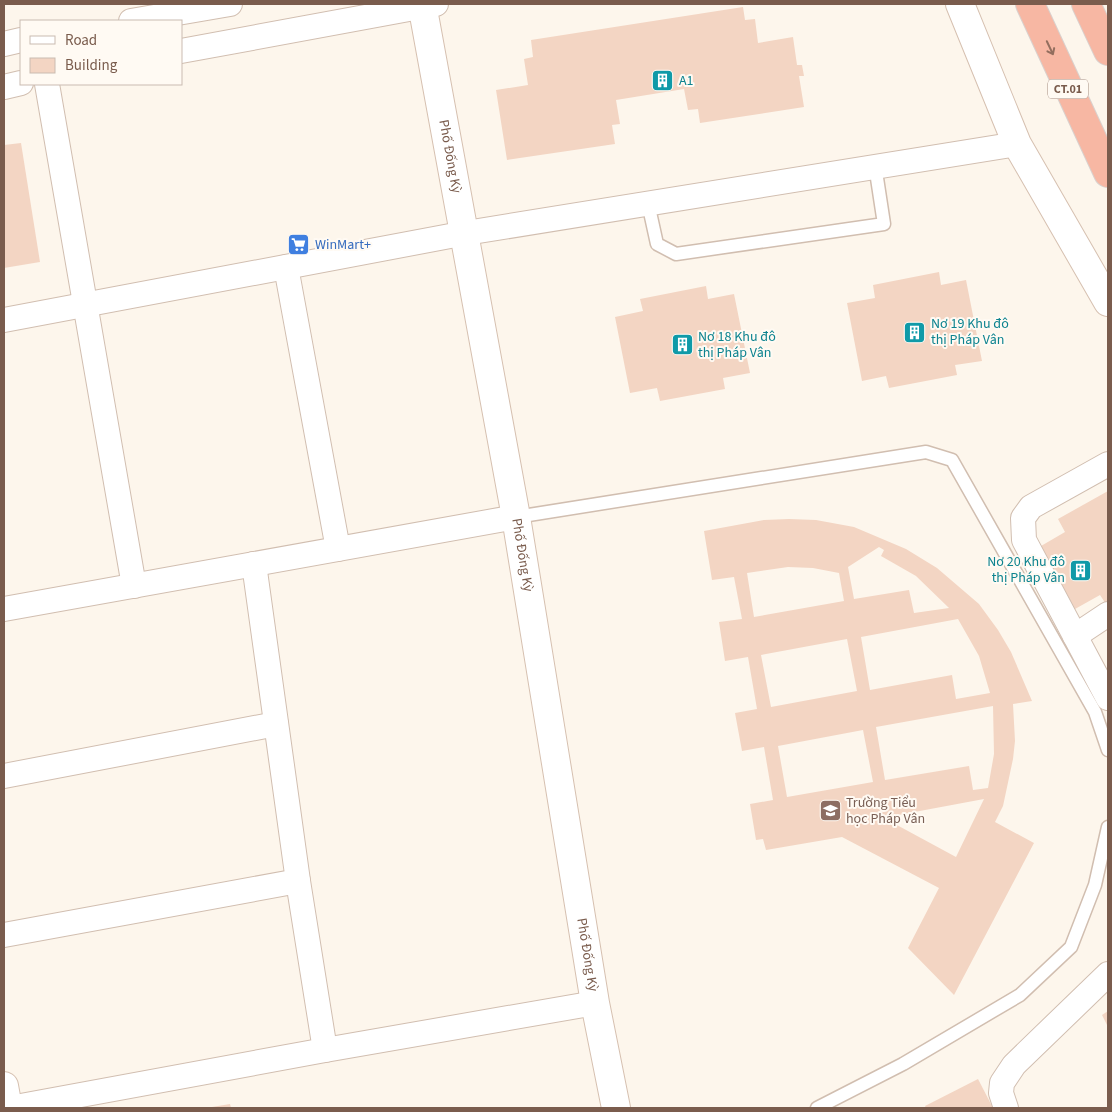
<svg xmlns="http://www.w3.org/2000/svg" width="1112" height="1112" viewBox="0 0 1112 1112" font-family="'Source Sans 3',sans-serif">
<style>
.building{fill:#f3d5c3;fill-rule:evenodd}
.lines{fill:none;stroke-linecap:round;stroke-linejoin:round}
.lane-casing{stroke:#d1beb0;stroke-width:15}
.street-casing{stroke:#d1beb0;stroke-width:26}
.secondary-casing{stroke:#d6c0b0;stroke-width:30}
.highway-casing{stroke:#dad1cd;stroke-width:30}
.lane{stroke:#fff;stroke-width:12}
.street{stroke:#fff;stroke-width:24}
.secondary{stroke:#fff;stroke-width:28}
.highway{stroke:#f7b7a3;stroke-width:28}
.oneway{stroke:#936e5e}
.labels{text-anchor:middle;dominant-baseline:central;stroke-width:4;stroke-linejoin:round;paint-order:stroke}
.shield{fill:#fffaf3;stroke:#a28b7f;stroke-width:1}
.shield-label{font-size:12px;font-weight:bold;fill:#7a5c4d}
.culture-label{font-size:14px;fill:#0d838f;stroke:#fffaf3;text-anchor:start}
.street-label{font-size:14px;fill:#7a5c4d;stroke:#fffaf3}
.shop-label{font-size:14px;fill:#366cbe;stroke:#fffaf3;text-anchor:start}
.education-label{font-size:14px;fill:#785e54;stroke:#fffaf3;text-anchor:start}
</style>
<rect width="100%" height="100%" fill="#fdf6ec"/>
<!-- building -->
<g class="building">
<polygon points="743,7 745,20 755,19 758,43 793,37 797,65 802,65 804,76 799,76 804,107 700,123 698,109 688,110 684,89 616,100 620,124 612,125 615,144 507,160 496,90 528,85 524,59 533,57 531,40"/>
<polygon points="21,143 40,262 4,268 4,145"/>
<polygon points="939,272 941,285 966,280 982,361 955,365 957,375 889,388 886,376 862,381 847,303 875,298 873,285"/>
<polygon points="706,286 708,299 734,294 750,373 723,378 725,389 660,401 657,388 630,393 615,317 643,311 640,299"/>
<polygon points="1108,491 1108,607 1100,595 1075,609 1041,546 1065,532 1058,519"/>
<path d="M789,519l27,1 38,7 52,22 31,19 42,36 19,26 13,22 21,49 -19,3 2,37 -2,18 -10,47 -8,16 39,21 -80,152 -46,-47 31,-60 -97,-51 -76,13 -3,-11 -7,1 -6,-36 23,-4 -9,-53 -22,4 -7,-38 22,-4 -9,-52 -23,4 -6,-39 23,-3 -8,-42 -22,3 -8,-49 60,-11zM879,547l5,3 -3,6 35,20 33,32 -35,5 -5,-23 -55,9 -6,-32zM788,567l25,1 26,5 5,28 -90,16 -7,-44zM958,619l21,37 11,37 -34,6 -4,-24 -82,15 -9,-53zM847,639l10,52 -86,16 -10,-52zM993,706l1,48 -6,34 -15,2 -4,-24 -84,14 -9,-53zM863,730l10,52 -86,15 -9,-51zM984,799l-28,58 -61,-33 -2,-8z"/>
<polygon points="1108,1011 1108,1027 1102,1015"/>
<polygon points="978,1079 993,1108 926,1108 925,1106"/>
<polygon points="230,1104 231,1108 212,1108 212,1107"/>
</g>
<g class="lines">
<defs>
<g id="lane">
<polyline points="648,203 657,244 676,254 884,224 875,165"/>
<polyline points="516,517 926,452 952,460 1095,712 1108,750"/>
<polyline points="817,1108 903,1064 1020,995 1071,947 1095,885 1108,827"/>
</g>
<g id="street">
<polyline points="131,21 230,4"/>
<polyline points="4,44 21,40"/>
<polyline points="181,51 436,4"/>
<polyline points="47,84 134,586"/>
<polyline points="4,87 21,83"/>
<polyline points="286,267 338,549"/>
<polyline points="4,320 466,233 1017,144"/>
<polyline points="1108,464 1031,507 1023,518 1024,540 1108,698"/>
<polyline points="254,564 298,881 325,1050"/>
<polyline points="4,609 516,517"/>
<polyline points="1075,636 1108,614"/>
<polyline points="4,776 276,724"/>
<polyline points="4,935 298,881"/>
<polyline points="10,1108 325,1050 595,1003"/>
<polyline points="1006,1108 1001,1093 1002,1083 1014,1065 1108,974"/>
</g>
<g id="secondary">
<path id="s1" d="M422,4l94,513 79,486 21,105"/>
<polyline points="960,4 1017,144 1108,302"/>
<polyline points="4,1086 8,1108"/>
</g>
<g id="highway">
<polyline points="1030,4 1108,173"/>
<polyline points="1086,4 1108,51"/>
</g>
</defs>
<!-- lane casing -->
<use href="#lane" class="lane-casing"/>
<!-- street casing -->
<use href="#street" class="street-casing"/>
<!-- secondary casing -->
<use href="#secondary" class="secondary-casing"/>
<!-- highway casing -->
<use href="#highway" class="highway-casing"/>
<!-- lane -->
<use href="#lane" class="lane"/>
<!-- street -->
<use href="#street" class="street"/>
<!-- secondary -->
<use href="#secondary" class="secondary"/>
<!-- highway -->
<use href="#highway" class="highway"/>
</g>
<!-- one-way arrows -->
<defs><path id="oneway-shaft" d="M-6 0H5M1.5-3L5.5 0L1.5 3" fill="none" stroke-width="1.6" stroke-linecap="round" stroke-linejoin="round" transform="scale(1.25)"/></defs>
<use class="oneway" href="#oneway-shaft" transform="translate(1050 48) rotate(65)"/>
<!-- icons -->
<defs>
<symbol id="building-square" viewBox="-11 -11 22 22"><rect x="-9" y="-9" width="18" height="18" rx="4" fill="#0f9aa8" stroke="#fffaf3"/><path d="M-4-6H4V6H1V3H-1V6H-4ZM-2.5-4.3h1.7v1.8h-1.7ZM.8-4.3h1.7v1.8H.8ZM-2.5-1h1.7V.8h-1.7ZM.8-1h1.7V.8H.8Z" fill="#fff"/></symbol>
<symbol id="supermarket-square" viewBox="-11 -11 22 22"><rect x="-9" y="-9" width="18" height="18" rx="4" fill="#3f7fe0" stroke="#fffaf3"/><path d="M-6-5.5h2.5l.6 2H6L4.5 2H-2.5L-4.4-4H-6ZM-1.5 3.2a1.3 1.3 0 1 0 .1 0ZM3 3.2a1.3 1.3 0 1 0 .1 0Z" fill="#fff"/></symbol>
<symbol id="school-square" viewBox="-11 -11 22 22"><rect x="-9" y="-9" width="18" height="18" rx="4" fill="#8d6e63" stroke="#fffaf3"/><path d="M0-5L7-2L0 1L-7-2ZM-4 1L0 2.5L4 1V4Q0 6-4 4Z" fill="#fff"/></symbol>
</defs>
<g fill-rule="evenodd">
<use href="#building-square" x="650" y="68" width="25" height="25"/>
<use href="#supermarket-square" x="286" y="232" width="25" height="25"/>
<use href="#building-square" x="902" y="320" width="25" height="25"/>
<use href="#building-square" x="670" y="332" width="25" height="25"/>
<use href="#building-square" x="1068" y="558" width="25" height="25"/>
<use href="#school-square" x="818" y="798" width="25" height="25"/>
</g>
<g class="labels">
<!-- shield labels -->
<rect class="shield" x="1048" y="79.5" width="40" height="19" rx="4"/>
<g class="shield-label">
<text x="1068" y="89">CT.01</text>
</g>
<!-- culture labels -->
<g class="culture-label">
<text x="679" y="81">A1</text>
<text x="931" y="324">Nơ 19 Khu đô<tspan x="931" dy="16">thị Pháp Vân</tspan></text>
<text x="698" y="337">Nơ 18 Khu đô<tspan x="698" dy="16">thị Pháp Vân</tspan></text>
<text x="1065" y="562" text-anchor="end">Nơ 20 Khu đô<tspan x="1065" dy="16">thị Pháp Vân</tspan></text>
</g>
<!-- street labels -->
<g class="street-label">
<text stroke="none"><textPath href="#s1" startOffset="155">Phố Đống Kỳ</textPath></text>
<text stroke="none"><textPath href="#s1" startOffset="560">Phố Đống Kỳ</textPath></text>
<text stroke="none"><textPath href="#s1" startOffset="965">Phố Đống Kỳ</textPath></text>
</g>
<!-- shop labels -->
<g class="shop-label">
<text x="315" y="245">WinMart+</text>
</g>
<!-- education labels -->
<g class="education-label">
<text x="846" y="803">Trường Tiểu<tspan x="846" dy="16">học Pháp Vân</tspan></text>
</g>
</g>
<!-- border -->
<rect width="1112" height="1112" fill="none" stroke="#7a5c4d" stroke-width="10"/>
<!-- legend -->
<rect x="20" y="20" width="162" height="65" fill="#fffaf3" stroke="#cabbb1"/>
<rect x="30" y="36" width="25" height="8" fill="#ffffff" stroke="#cabbb1"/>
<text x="65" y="45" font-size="15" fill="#7a5c4d">Road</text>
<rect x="30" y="58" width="25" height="15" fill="#f3d5c3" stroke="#cabbb1"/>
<text x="65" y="70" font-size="15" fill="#7a5c4d">Building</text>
</svg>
